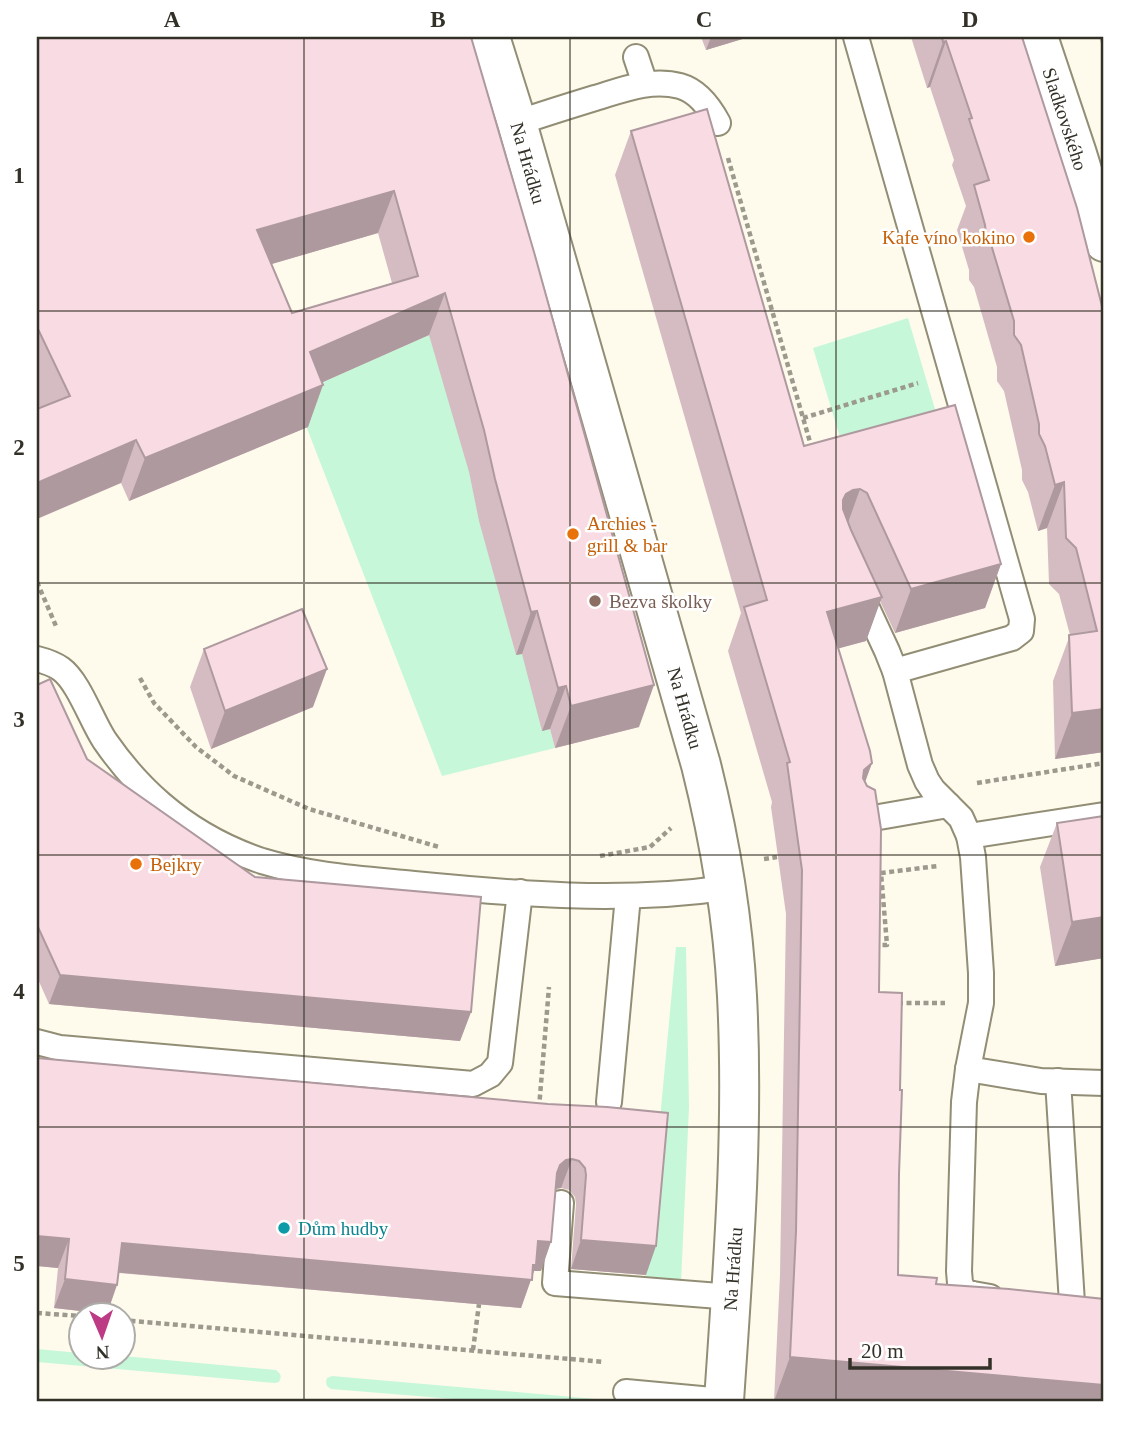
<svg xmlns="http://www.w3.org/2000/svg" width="1141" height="1438" viewBox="0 0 1141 1438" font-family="Georgia,serif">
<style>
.green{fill:#c6f7d9}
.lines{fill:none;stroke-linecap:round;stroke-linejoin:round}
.service-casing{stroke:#928d75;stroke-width:28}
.minor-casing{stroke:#928d75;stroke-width:42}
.path{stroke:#9c998d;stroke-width:4.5;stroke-dasharray:5 3.5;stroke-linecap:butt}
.service{stroke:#fff;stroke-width:24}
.minor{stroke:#fff;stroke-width:38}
.wall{fill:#d5bcc3;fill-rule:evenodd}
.shaded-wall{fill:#ae999f}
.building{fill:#f8dbe3;stroke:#ae999f;stroke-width:2;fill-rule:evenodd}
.grid{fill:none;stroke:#333027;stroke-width:2;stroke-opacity:0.55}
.food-dot{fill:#e8710a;stroke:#fff;stroke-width:2.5}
.education-dot{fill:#8d6e63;stroke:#fff;stroke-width:2.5}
.culture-dot{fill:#0f9aa8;stroke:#fff;stroke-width:2.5}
.labels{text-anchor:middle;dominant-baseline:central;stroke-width:5;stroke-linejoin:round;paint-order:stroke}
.street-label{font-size:19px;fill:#333027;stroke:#fff}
.food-label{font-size:19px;fill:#c56008;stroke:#fff;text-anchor:start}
.education-label{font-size:19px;fill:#785e54;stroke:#fff;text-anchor:start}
.culture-label{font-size:19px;fill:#0d838f;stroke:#fff;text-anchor:start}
.neatline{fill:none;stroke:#333027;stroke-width:2.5}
.grid-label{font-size:23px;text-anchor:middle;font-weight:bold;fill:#333027}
</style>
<rect width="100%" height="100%" fill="#fefbec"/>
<!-- green -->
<g class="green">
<polygon points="908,318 943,436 848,464 813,348"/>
<polygon points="440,330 477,509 516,655 530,652 542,730 550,729 555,748 442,776 294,395"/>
<polygon points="676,947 686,947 689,1107 681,1283 645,1281"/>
<path d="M37,1349l43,4v5l43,-2 153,14c5,4 6,6 3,12l-4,1 -238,-21z"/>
<polygon points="332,1376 596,1399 600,1401 478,1401 331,1389 327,1386 326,1382 327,1378"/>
</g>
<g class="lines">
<defs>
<g id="service">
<polyline points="856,37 1022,619 1021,631 1012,638 895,671"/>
<polyline points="636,57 645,84"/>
<path d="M517,123c26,-9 52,-17 78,-25 27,-8 56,-20 85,-12 18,5 30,22 38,37"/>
<polyline points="860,593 887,651 895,671 920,765 927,781 933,790 961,818 969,836 973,857 981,973 981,1003 968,1069 964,1102 959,1271 960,1283 964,1291 973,1294 990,1297"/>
<path d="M37,659c8,2 17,5 24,10 18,13 31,53 44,72 16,23 35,45 56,63 29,25 65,45 101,57 49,15 102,18 152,23 103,10 208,19 311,4"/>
<polyline points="862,820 948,805"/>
<polyline points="969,836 1104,815"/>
<polyline points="37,1042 60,1048 473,1084 490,1075 500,1063 520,892"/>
<polyline points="968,1069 1041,1081 1104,1083"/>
<polyline points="1058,1081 1072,1303"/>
<polyline points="609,1102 628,896"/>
<polyline points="561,1203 555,1283 732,1297"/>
<polyline points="626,1392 723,1401"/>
</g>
<g id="minor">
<path d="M490,37l27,86 184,642c19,76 32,154 36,231 7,136 -4,270 -13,405"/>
<polyline points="1038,37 1077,154 1104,242"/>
</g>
</defs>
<!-- service casing -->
<use href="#service" class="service-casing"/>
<!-- minor casing -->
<use href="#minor" class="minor-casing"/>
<!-- path -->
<g class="path">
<polyline points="728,158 812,449"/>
<polyline points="803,418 918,383"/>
<polyline points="37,582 56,626"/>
<polyline points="140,678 154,703 196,747 234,776 309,809 439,847"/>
<polyline points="977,783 1104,763"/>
<polyline points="600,856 650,847 671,828"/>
<polyline points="764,859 777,857"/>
<polyline points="874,945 887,945 881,873 938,866"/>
<polyline points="898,1003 945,1003"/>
<polyline points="539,1108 549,987"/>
<polyline points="37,1313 80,1316"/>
<polyline points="122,1320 604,1362"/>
<polyline points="473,1350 479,1304"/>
</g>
<!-- service -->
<use href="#service" class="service"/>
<!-- minor -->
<use href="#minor" class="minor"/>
</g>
<!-- wall -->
<g class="wall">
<path d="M37,37h434l168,690 -84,21 -5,-19 -8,2 -20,-77 -6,1 -37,-134 -10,-49 -40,-137 -107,47 -14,45 -179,74 -8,-18 -81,-75 -3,-6zM378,233l14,50 -100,30 -21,-49z"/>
<polygon points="701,37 749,37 706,50"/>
<polygon points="911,37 1022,37 1104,314 1104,752 1055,759 1053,681 1070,635 1059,594 1049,584 1047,528 1038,531 1028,492 1022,480 1022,470 1004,391 997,381 997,367 974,287 969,280 969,270 957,230 966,206 952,165 954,160 930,87 927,88"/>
<polygon points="1099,37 1104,37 1104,54"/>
<polygon points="631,131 804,446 1001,564 985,608 895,633 880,601 866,641 838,648 872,763 865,781 879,992 900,1090 774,1401 780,1275 786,914 771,807 772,802 728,651 741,613 615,175"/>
<polygon points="204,649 313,707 211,749 190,687"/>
<polygon points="37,685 87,759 255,877 471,1012 460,1041 49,1004 37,977"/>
<polygon points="1104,816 1104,958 1055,966 1040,867 1057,823"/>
<polygon points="37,1058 548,1104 646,1275 571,1269 576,1204 575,1197 569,1190 561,1188 555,1189 541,1271 534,1271 521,1308 119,1273 107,1314 54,1308 58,1268 37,1266"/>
</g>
<!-- shaded-wall -->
<g class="shaded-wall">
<polygon points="711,37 749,37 706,50"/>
<polygon points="946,41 930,87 927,88 943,42"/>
<polygon points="394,191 378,233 241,273 257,230"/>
<polygon points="445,293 429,335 294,395 310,352"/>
<polygon points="323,385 308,427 129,501 145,458"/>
<polygon points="136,440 121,483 37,519 37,483"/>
<polygon points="1064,482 1047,528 1038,531 1055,485"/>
<polygon points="860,489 844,534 843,500 846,494 853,490"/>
<polygon points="1001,564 985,608 895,633 911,589"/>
<polygon points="882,597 866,641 811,656 827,612"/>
<polygon points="537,611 522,654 516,655 531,612"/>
<polygon points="327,669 313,707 211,749 225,711"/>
<polygon points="654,685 639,727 555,748 571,706"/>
<polygon points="566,686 550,729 542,731 558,688"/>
<polygon points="1104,709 1104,752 1055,759 1072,713"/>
<polygon points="872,763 856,807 864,770"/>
<polygon points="1104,917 1104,958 1055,966 1072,922"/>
<polygon points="60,975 471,1012 460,1041 49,1004"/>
<polygon points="572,1159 561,1188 555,1189 549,1194 560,1165 566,1160"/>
<polygon points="37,1236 69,1239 58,1268 37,1266"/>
<polygon points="581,1240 656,1246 646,1275 571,1269"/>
<polygon points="538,1241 551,1242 541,1271 534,1271 521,1308 112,1272 122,1243"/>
<polygon points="65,1279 117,1285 107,1314 54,1308"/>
<polygon points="790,1357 1104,1385 1104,1401 774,1401"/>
</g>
<!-- building -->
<g class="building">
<path d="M37,37h434l63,215 120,433 -83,21 -5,-20 -8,2 -21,-77 -6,1 -36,-133 -11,-49 -39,-137 -135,59 13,33 -178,73 -9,-18 -99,43v-74l33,-13 -33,-69zM394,191l24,85 -126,37 -35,-83z"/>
<polygon points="942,37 1022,37 1077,208 1104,314 1104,709 1072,713 1069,635 1097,631 1076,548 1066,538 1064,482 1055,485 1045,446 1039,434 1039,424 1021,345 1014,335 1014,321 990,241 986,234 985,225 974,185 989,180 969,119 972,118 946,41 943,42"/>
<polygon points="707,109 804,446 955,405 1001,564 911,589 867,493 860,489 853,490 846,494 843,500 843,509 851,530 882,597 827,612 870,751 872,763 864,770 863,778 867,786 875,790 881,829 879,992 902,993 900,1090 902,1090 899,1174 898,1275 937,1278 936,1284 1009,1289 1104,1299 1104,1385 790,1357 796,1231 802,870 787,763 790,762 744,607 767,600 631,131"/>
<polygon points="302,609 327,669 225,711 204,649"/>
<polygon points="50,679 87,759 255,877 481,897 471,1012 60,975 37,925 37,685"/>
<polygon points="1104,816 1104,917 1072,922 1057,823"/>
<polygon points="37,1058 548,1104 607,1107 668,1113 656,1246 581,1240 586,1175 585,1168 579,1161 572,1159 566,1160 560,1165 557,1173 551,1242 538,1241 536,1265 533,1265 532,1280 122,1243 117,1285 65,1279 69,1239 37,1236"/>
</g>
<!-- grid -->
<path class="grid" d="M304,37v1364M570,37v1364M836,37v1364M37,311h1067M37,583h1067M37,855h1067M37,1127h1067"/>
<!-- markers -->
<g class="food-dot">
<circle cx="1029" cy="237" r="7"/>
<circle cx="573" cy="534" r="7"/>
<circle cx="136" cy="864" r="7"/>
</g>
<circle class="education-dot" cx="595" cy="601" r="7"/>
<circle class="culture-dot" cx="284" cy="1228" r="7"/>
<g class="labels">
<!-- street labels -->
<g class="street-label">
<text transform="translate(1065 119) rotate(72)">Sladkovského</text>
<text transform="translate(528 163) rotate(74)">Na Hrádku</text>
<text transform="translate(685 708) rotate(74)">Na Hrádku</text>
<text transform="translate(733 1269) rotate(-86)">Na Hrádku</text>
</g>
<!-- food labels -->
<g class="food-label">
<text x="1015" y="237" text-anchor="end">Kafe víno kokino</text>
<text x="587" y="523">Archies -<tspan x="587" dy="22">grill &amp; bar</tspan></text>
<text x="150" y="864">Bejkry</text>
</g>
<!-- education labels -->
<g class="education-label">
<text x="609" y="601">Bezva školky</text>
</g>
<!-- culture labels -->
<g class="culture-label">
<text x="298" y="1228">Dům hudby</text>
</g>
</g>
<!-- border -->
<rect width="1141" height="1438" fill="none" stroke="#ffffff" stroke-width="77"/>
<!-- north arrow -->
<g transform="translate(102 1336) rotate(178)"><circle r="33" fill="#ffffff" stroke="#adaca9" stroke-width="2"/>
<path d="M0-5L12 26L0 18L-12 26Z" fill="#bd3b84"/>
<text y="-10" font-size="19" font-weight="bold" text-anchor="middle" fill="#333027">N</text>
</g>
<!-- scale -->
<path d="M850 1358v10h140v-10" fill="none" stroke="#333027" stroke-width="3.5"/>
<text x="861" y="1358" font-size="21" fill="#333027" stroke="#ffffff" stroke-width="5" paint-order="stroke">20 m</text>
<rect x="38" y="38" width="1064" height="1362" class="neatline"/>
<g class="grid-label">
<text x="172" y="27">A</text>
<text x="438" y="27">B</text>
<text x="704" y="27">C</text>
<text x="970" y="27">D</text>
<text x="19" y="183">1</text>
<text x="19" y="455">2</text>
<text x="19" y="727">3</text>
<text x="19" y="999">4</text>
<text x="19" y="1271">5</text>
</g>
</svg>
